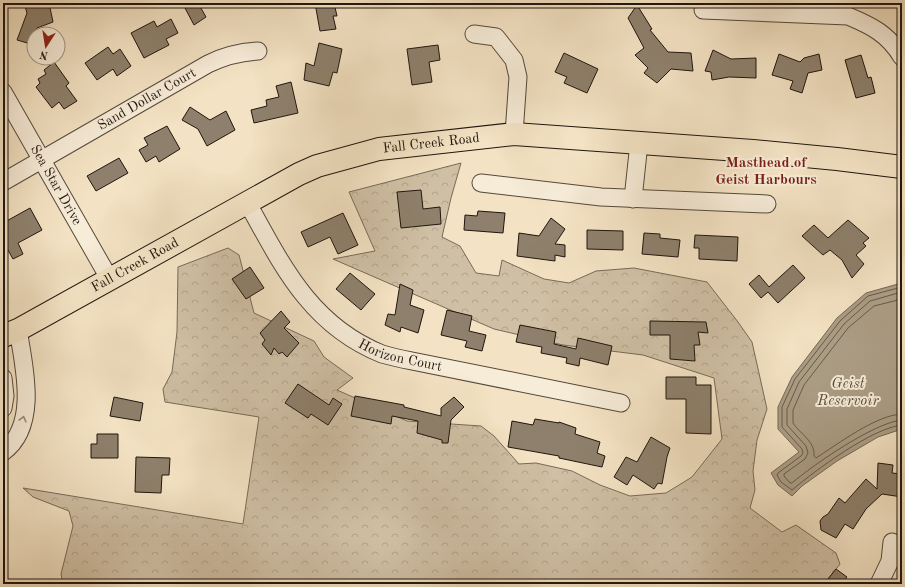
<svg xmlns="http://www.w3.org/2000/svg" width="905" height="587" viewBox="0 0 905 587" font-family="'Old Standard TT',serif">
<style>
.forest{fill:url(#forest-crowns);stroke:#786a59}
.water{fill:#ab9d85;stroke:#736755}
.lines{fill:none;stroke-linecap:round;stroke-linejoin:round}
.shore{stroke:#665a4a;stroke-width:1}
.building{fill:#8e806c;stroke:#20160e}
.minor-casing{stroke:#55493b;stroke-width:19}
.major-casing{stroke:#20160e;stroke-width:24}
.minor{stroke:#f7ecd8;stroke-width:17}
.major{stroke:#f3e2c3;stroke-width:22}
.oneway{stroke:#968c7d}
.labels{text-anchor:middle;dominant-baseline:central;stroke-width:4;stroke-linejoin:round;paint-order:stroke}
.street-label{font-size:14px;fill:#20160e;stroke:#f7ecd8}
.neighbourhood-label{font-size:15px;font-weight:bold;fill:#7a1f14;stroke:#f7ecd8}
.water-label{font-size:15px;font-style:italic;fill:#584c3e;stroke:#f7ecd8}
</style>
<defs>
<pattern id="forest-crowns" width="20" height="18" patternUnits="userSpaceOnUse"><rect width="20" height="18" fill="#cfbfa4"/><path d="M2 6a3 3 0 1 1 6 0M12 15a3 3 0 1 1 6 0" fill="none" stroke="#b1a38c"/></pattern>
</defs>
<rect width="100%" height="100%" fill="#f3e2c3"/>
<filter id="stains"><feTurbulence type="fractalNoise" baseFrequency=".005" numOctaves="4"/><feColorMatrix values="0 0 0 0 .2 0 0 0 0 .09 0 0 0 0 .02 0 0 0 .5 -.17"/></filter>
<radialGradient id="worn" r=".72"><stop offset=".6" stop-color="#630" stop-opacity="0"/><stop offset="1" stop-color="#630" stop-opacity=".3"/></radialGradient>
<!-- forest -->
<polygon class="forest" points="461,163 451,198 442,237 460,246 476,273 499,276 502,260 544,279 569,283 596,271 634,268 707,282 738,322 752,342 767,409 757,440 753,471 755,490 750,508 782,532 796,525 836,553 840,564 824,584 63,584 61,574 73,526 69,511 33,497 23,488 243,524 259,417 165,402 163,389 172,372 177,332 178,267 228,248 239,255 254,313 314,341 324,357 353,378 337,390 407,421 481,426 494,436 519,464 536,463 572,471 600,485 630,496 666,493 692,477 722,439 714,378 643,355 563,345 494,329 333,259 375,251 349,192"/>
<!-- water -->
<polygon class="water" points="898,284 902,285 902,429 878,437 837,461 802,486 792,496 778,485 771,473 799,452 778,429 778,407 792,377 837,318 866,293"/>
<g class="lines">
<!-- shore -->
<g class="shore">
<path d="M902,288h-4l-30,8 -28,25 -45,58 -13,28v20l20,22 1,4 -2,3 -23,17 -1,2 4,7 11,8c24,-20 80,-62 110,-65"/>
<path d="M902,293h-4l-28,8 -26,23 -45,58 -12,27v16l19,21 2,7 -3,6 -21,15v2l6,7h2c21,-18 83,-61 110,-63"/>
<path d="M902,299l-28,7 -26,22 -44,57 -11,25v13c8,12 22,18 21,33l2,2c22,-14 60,-43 86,-44"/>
</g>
</g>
<!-- building -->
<g class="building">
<polygon points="24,3 49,3 53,22 37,28 36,34 34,34 34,45 17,40 27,13"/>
<polygon points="190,3 198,3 206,17 194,25 185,8"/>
<polygon points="315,3 334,3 337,16 333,16 336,29 320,31"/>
<polygon points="637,5 652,29 650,30 668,52 691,53 693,71 671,69 657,83 644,73 648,68 635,55 644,48 628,18"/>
<polygon points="171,19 178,33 166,39 169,45 144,58 131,33 154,21 157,27"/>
<polygon points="319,43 342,49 337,73 333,72 329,86 304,80 306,63 314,66"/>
<polygon points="438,45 440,60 429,62 432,82 412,85 407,49"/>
<polygon points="108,47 113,54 120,49 131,66 117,76 113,69 97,80 85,63"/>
<polygon points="713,50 731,59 756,58 756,78 729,77 712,80 711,72 705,71"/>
<polygon points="564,53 598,69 587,93 564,83 567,77 555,72"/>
<polygon points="779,54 800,62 804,58 819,54 822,70 808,73 802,93 790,89 793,81 772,75"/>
<polygon points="861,55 868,78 871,77 875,93 856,98 845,60"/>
<polygon points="54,62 69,83 66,86 77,101 64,109 59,102 52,108 36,87 40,83 38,79 46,74 44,70"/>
<polygon points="291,82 298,113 254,123 251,110 267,106 266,100 279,97 276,86"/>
<polygon points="190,107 210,120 226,111 235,130 207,146 198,129 182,120"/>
<polygon points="167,126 180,149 159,162 156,156 146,162 139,150 148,145 144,138"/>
<polygon points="119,158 128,173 96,191 87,176"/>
<polygon points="421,190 423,209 440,207 441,224 401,228 397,192"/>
<polygon points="30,208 42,230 18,243 23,254 13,259 3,241 3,223"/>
<polygon points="478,211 505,213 503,233 464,230 465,215 477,216"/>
<polygon points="343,213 358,245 338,254 330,237 308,247 301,232"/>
<polygon points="551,218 565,229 555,244 565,245 565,257 555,255 555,261 517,256 519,233 539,236"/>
<polygon points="848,220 869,238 863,243 866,246 856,255 864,264 852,278 842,260 830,250 823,255 802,236 814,225 828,238"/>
<polygon points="587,230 623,231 623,250 587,249"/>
<polygon points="644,233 660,234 660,238 680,240 678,257 642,254"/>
<polygon points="695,235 738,237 737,261 699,259 699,248 694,248"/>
<polygon points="793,265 805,278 778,303 768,292 761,298 749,284 759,275 769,287"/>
<polygon points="250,267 264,288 246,299 232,279"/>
<polygon points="350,273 375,294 361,310 336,289"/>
<polygon points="400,284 413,290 410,305 424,310 418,333 401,327 400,332 385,325 388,314 395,315"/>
<polygon points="447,310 472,316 469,331 486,335 482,351 465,347 467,341 441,335"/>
<polygon points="281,311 290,322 284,328 299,343 287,357 282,352 279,354 274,348 271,355 262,344 265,340 260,333"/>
<polygon points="650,321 706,322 708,333 698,332 700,345 694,345 695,361 670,359 670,335 650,335"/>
<polygon points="520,325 556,332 554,344 576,349 578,338 612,346 608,365 580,358 579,366 566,363 567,358 541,353 542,347 516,342"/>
<polygon points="666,377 696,377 696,385 711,385 711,434 686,433 686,399 666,399"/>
<polygon points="298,384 329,405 333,398 342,404 328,425 311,414 308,418 285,403"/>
<polygon points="355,396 404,405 404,407 441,416 441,408 454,397 464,407 451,420 448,443 442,443 442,440 417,433 418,421 392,416 391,424 351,416"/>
<polygon points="114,397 143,403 140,421 110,416"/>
<polygon points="535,419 559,423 559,422 576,428 575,434 600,442 597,453 605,456 602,467 559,458 559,456 508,447 512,421 533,425"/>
<polygon points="97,434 118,434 118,458 91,458 91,444 97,444"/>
<polygon points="651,437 670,448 667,457 662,484 658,483 654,489 633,475 627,485 614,477 626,457 637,462"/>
<polygon points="136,457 170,458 169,475 162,475 161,493 135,492"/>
<polygon points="878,463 893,465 892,473 902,474 902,497 882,494 866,509 853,529 845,524 836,538 821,530 820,521 823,517 828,514 839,498 845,503 866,479 877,489"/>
<polygon points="836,569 847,577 841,584 824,584"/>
</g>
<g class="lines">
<defs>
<g id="minor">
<path d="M703,10l145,6c24,10 40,18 54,41"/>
<polyline points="474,34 496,37 514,60 518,77 514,134"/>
<path id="s1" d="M3,92l106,186"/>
<path id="s2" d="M3,182l205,-118c16,-8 32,-12 50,-13"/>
<polyline points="481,183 601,197 767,204"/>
<polyline points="633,199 639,143"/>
<path id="s3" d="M247,202c35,63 63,123 135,152 10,3 20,5 30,7l209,42"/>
<polyline points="3,378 5,396 3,408"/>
<path d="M3,452c36,-26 21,-86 15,-122"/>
<polyline points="879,584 890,561 892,542"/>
</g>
<g id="major">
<path id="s4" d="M3,336l15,-6 281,-156 18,-8 62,-17 135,-15 239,17 84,8 65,8"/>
</g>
</defs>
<!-- minor casing -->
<use href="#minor" class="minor-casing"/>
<!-- major casing -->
<use href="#major" class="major-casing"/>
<!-- minor -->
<use href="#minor" class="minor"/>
<!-- major -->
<use href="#major" class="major"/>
</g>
<!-- one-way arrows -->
<defs><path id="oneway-chevron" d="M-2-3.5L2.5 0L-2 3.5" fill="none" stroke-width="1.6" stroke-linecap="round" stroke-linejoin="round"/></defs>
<use class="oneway" href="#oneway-chevron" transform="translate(23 419) rotate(-76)"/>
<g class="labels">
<!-- street labels -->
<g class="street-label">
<text stroke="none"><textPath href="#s2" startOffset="166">Sand Dollar Court</textPath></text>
<text stroke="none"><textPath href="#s4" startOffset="474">Fall Creek Road</textPath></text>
<text stroke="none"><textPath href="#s1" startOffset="107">Sea Star Drive</textPath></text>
<text stroke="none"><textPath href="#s4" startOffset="150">Fall Creek Road</textPath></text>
<text stroke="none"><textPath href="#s3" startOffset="226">Horizon Court</textPath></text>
</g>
<!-- neighbourhood labels -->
<g class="neighbourhood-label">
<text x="766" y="163">Masthead of<tspan x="766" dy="17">Geist Harbours</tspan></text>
</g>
<!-- water labels -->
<g class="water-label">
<text x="848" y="384">Geist<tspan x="848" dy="17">Reservoir</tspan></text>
</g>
</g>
<!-- margin -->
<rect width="905" height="587" fill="none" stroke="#f3e2c3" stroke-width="16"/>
<rect x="4" y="4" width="897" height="579" fill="none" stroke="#20160e" stroke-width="2"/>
<rect x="8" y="8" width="889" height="571" fill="none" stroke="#20160e"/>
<!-- north arrow -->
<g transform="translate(46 46) rotate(192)"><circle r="19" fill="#f7ecd8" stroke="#a19687"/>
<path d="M0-3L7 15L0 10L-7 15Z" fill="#8f2418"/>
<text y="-6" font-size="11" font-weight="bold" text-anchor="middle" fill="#20160e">N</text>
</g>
<rect width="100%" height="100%" filter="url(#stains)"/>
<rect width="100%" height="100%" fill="url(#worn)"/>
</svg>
